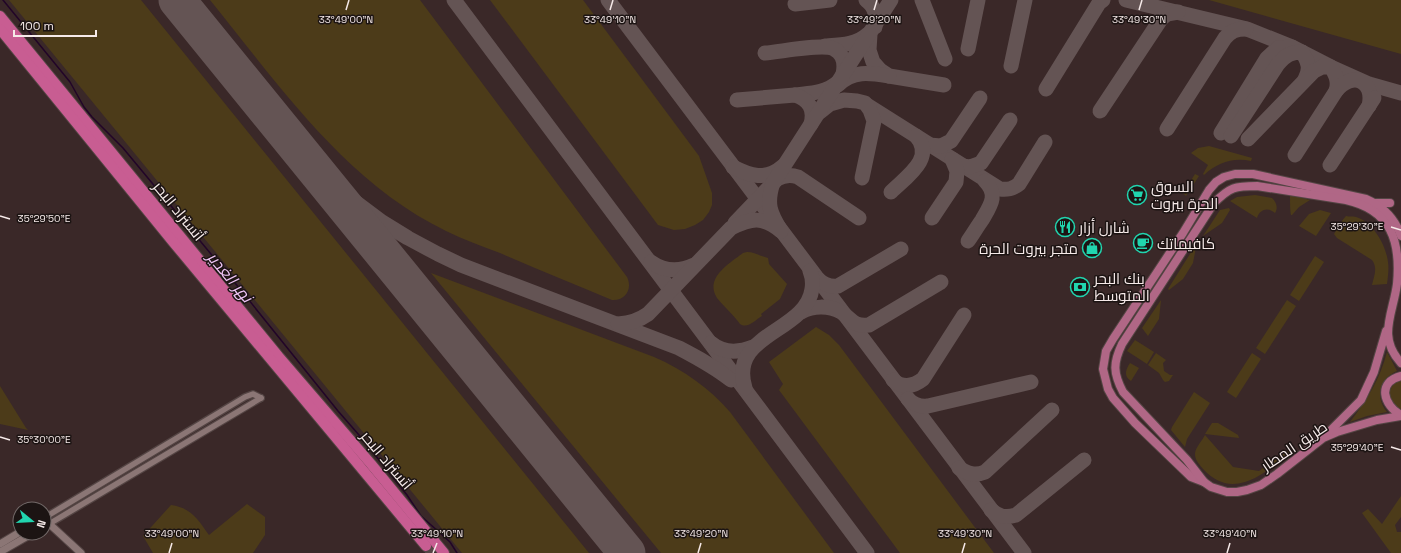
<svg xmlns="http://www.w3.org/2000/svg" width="1401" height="553" viewBox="0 0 1401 553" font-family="'Space Grotesk',Cairo,sans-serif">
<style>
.green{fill:#4c3b19}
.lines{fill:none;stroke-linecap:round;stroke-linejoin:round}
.stream{stroke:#220528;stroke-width:1.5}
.taxiway{stroke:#645454;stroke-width:15}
.runway{stroke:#645454;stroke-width:37}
.motorway-tunnel{stroke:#564545;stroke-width:10;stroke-dasharray:10 5;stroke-linecap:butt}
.minor-casing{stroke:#544544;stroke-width:8}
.tertiary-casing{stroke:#544544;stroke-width:9}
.primary-casing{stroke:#544544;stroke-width:10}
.motorway-casing{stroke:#544544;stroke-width:12}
.minor{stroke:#8b7675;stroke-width:5.5}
.tertiary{stroke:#8b7675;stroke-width:7}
.primary{stroke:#b06786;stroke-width:8}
.motorway{stroke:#c85d92;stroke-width:10}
.ticks{fill:none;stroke:#f6eae9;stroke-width:1.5}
.labels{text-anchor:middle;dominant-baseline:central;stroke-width:3;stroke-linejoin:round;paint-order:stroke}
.poi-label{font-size:15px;fill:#f6eae9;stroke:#1c1413;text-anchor:start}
.street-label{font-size:15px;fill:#f6eae9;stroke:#1c1413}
.water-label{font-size:16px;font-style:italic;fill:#f0c5f7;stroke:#1c1413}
.ticks-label{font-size:10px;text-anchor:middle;fill:#f6eae9;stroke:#1c1413;stroke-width:3;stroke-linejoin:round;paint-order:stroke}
</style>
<rect width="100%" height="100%" fill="#3a2828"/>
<!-- green -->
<g class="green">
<polygon points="9,0 141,0 589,553 462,553"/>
<path d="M210,0h210l207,277c6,12 -2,24 -15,23 -38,-16 -75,-31 -112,-47 -18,-7 -36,-13 -54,-22 -101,-49 -167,-146 -236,-231z"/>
<polygon points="490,0 583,0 699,156 712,193 712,205 709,212 703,220 695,225 685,229 674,230 658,225"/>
<polygon points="1209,0 1401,0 1401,54"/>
<path d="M1209,146l43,12 -1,3c-18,-4 -34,2 -47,14l-1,-1 5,-9 -17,-12 7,-5z"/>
<polygon points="1195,174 1199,176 1186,196 1183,193"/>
<path d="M1255,195l17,3c5,5 6,10 3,15 -7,-6 -15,-4 -18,5l-27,-17 7,-4z"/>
<path d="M1290,195l20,5 -11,7 -7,8h-1c-1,-3 -1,-18 -1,-20z"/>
<polygon points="1229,208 1230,210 1222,223 1203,236 1220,210"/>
<polygon points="1320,210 1331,213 1316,236 1299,226 1309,214"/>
<path d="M1346,216c3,1 7,0 10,1 17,5 30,28 32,45 1,7 0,14 -1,22l-15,1c2,-9 6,-17 0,-25l-35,-22 -3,-4 7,-12z"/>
<polygon points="1195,246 1196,247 1193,263 1183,279 1169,290 1168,289"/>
<path d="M747,252c7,0 13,4 21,6l1,6 18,20 -7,15 -19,15 1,2c-7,4 -14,13 -22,8 -6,-9 -16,-17 -23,-26 -13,-20 13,-35 26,-45z"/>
<polygon points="1315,256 1324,262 1299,301 1290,295"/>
<path d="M431,273l223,84c30,13 55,31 76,55l104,141h-173z"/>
<polygon points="1161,300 1159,319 1148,336 1142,328"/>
<polygon points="1287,300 1296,306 1265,354 1256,348"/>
<polygon points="816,327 829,335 839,345 994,553 900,553 779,390 783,384 769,362"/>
<polygon points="1135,340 1154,352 1147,364 1127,351"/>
<path d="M1387,352l10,19c-18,8 -22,26 -10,41l-20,4 -17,6c17,-22 30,-43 37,-70z"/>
<polygon points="1156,353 1166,360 1163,363 1164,371 1170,375 1173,375 1169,381 1165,382 1163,380 1159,373 1148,365"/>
<polygon points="1252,353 1261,359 1236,398 1227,392"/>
<path d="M1130,363l9,5 -8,13c-8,-5 -5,-12 -1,-18z"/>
<polygon points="1401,379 1401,409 1394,406 1388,395 1393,384"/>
<polygon points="0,386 26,428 28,430 0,424"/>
<polygon points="1194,392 1210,403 1187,439 1185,447 1171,430 1172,427"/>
<polygon points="1212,423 1218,423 1238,435 1239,438 1205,434"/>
<path d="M1205,435l28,32 26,4 31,-22 1,3c-14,10 -29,25 -46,30 -17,5 -29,0 -41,-12 -4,-5 -9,-9 -9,-16 0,-6 7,-13 10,-19z"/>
<polygon points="1401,496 1401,517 1395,525 1397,532 1401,532 1401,553 1391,553 1362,513 1368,509 1382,524"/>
<path d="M247,504l18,13v18l-12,18h-100l-10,-17 28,-31c21,3 27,15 38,30z"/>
</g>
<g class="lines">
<!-- stream -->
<polyline class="stream" points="3,0 70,82 84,107 92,117 123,148 240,289 338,411 359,435 407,495 421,516 450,542 457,553"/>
<!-- taxiway -->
<g class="taxiway">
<polyline points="454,0 867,553"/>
<polyline points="608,0 1024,553"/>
<path d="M866,0c10,7 10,16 9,27"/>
<polyline points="922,0 945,59"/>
<polyline points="1126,0 1247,29 1292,47 1331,67 1369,84 1401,93"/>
<polyline points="795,4 830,0"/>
<polyline points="870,34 869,50 873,62 880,70 889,76 944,85"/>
<path d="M825,46c16,-1 31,-1 43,-12"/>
<polyline points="968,49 978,0"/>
<path d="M765,53c15,-1 58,-10 69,-4 10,5 11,16 9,25"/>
<polyline points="1011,66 1025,0"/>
<path d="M838,85c15,-15 32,-12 51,-9"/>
<polyline points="1046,89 1099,3 1103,0"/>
<path d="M795,95c15,-2 30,-2 42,-12"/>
<path d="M737,100l58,-5c14,5 20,14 16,29"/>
<path d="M867,105l133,84c8,1 13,0 19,-5l26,-42"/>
<polyline points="1100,111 1161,19 1167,14 1178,12"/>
<polyline points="820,112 830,104 844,100 857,101 865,103 870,110 874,121 862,178"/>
<path d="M1167,129l58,-91c6,-7 11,-9 21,-9"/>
<polyline points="1221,133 1267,58 1278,48 1292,47"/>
<path d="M1231,136l47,-72c8,-9 13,-12 24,-12 6,9 9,17 3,27"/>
<path d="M1248,139l66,-68 8,-4h9c5,8 8,15 5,24"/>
<polyline points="929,145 941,146 951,141 980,98"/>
<path d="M301,153l45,42 36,27 26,16 30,16 23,11 218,83c19,10 36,19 52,32"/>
<path d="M1295,155l41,-64c16,-20 39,-11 33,15"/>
<polyline points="1330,165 1374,98"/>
<polyline points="962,166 970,167 981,163 1010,120"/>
<path d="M733,167c17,9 33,14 50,-1"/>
<path d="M891,192c15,-15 45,-34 25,-56"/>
<polyline points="932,218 956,182 957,171 952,159"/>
<path d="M735,223l42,-44c7,-4 13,-5 21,-2l61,41"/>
<path d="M968,241c5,-7 9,-14 14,-21 8,-14 17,-25 3,-39"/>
<path d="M651,262c14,10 28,10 43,3"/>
<path d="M818,279c6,6 12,8 20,7l63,-37"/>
<path d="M801,312c12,-6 27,-7 40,0 11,7 12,15 28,13l72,-43"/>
<path d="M618,324c12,-1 20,-3 30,-10l83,-86c21,-10 31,-12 50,3 -11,-18 -15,-27 -8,-48l118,-183"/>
<path d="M711,343c12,10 27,10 42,4"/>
<path d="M893,380c10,9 21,6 30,-1l41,-64"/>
<path d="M745,388c-17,-55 61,-55 67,-99 1,-6 0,-13 -2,-18"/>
<path d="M908,399c6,6 12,8 20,7l103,-24"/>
<path d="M959,468c9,6 16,8 26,4l67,-62"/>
<path d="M991,510c8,7 15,8 25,5l68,-55"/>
</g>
<!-- runway -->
<polyline class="runway" points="177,0 627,553"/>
<!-- motorway-tunnel -->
<polyline class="motorway-tunnel" points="426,546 432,553"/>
<defs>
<g id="minor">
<polyline points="44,518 245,397 253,394 261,398"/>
<polyline points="49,524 261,398"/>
</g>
<g id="tertiary">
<polyline points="44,519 81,553"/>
<polyline points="0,544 20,532"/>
<polyline points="0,552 33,533"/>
</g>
<g id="primary">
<polyline points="1375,203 1390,203"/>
<path d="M1401,236c-6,-17 -19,-30 -35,-37l-113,-25h-18l-11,3 -8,5 -7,8 -26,43 -70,106 -7,12 -3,18 5,20 5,9 22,25 56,54 13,5 7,5 16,5h10l10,-2 14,-5 16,-11 46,-36 14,-6 40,-12 24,-4"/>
<path d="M1401,376c-24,6 -18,29 0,39"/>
<polyline points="1325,436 1361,400 1374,372 1386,331"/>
<path d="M1204,482l-17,-22 -64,-68c-10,-19 -10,-29 -1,-48l92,-141c16,-16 21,-17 43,-17l89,14c45,10 55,41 51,84 -4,30 -20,53 4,79"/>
</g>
<g id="motorway">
<polyline points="0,16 279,357 371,464 444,553"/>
<polyline points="0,29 174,243 426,546"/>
</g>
</defs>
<!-- minor casing -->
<use href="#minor" class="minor-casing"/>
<!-- tertiary casing -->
<use href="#tertiary" class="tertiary-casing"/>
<!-- primary casing -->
<use href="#primary" class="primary-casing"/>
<!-- motorway casing -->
<use href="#motorway" class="motorway-casing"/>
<!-- minor -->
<use href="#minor" class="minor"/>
<!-- tertiary -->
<use href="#tertiary" class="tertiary"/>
<!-- primary -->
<use href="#primary" class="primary"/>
<!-- motorway -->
<use href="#motorway" class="motorway"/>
</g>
<!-- ticks -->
<path class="ticks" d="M346,10l3,-10M610,10l3,-10M874,10l3,-10M1139,10l3,-10M0,216l10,3M1391,227l10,3M0,437l10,3M1391,447l10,3M169,553l3,-10M433,553l4,-10M698,553l3,-10M962,553l3,-10M1227,553l3,-10"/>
<!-- icons -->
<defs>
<symbol id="supermarket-ring" viewBox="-11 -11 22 22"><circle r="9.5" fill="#1c1413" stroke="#21d5af" stroke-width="1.5"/><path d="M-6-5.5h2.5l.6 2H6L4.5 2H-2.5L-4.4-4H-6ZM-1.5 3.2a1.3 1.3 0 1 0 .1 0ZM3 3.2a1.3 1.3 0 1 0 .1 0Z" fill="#21d5af"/></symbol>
<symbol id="restaurant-ring" viewBox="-11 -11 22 22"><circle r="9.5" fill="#1c1413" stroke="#21d5af" stroke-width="1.5"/><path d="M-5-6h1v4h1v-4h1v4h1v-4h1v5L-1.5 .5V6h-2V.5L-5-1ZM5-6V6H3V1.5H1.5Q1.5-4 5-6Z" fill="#21d5af"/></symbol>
<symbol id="cafe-ring" viewBox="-11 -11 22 22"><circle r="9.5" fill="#1c1413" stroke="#21d5af" stroke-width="1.5"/><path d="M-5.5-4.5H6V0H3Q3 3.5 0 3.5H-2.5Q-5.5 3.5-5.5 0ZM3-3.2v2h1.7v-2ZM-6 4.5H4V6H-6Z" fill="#21d5af"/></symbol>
<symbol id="shop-ring" viewBox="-11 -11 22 22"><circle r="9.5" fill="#1c1413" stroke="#21d5af" stroke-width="1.5"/><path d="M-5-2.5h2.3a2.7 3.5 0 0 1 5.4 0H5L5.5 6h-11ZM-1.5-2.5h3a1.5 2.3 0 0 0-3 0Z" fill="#21d5af"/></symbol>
<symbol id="bank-ring" viewBox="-11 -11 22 22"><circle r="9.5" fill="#1c1413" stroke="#21d5af" stroke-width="1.5"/><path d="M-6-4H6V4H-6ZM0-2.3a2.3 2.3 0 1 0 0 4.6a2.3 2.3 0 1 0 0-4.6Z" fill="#21d5af"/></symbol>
</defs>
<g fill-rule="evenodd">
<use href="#supermarket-ring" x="1126" y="184" width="22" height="22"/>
<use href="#restaurant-ring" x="1054" y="216" width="22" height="22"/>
<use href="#cafe-ring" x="1132" y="232" width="22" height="22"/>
<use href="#shop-ring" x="1081" y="237" width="22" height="22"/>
<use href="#bank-ring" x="1069" y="276" width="22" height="22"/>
</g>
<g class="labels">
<!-- poi labels -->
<g class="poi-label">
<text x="1151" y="186">السوق<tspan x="1151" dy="17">الحرة بيروت</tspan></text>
<text x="1079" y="227">شارل أزار</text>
<text x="1157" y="243">كافيماتك</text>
<text x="1078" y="248" text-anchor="end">متجر بيروت الحرة</text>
<text x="1094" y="278">بنك البحر<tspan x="1094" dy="17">المتوسط</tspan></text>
</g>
<!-- street labels -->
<g class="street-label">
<text transform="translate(179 211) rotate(51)">أتستراد البحر</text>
<text transform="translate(1294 446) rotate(-34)">طريق المطار</text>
<text transform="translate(387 460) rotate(50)">أتستراد البحر</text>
</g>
<!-- water labels -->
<g class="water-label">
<text transform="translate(230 277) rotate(50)">نهر الغدير</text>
</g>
</g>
<g class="ticks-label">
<text x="346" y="23">33°49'00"N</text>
<text x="610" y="23">33°49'10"N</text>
<text x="874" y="23">33°49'20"N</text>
<text x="1139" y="23">33°49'30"N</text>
<text x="44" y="222">35°29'50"E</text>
<text x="1357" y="230">35°29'30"E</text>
<text x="44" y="443">35°30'00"E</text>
<text x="1357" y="451">35°29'40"E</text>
<text x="172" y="537">33°49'00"N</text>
<text x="437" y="537">33°49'10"N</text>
<text x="701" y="537">33°49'20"N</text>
<text x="965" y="537">33°49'30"N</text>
<text x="1230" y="537">33°49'40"N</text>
</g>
<!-- north arrow -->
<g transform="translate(32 521) rotate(108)"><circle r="19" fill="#1c1413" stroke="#736a69"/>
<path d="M0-3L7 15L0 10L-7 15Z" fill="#21d5af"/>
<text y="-6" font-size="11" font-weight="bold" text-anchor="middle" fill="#f6eae9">N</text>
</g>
<!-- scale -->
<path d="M14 30v6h82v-6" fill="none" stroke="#f6eae9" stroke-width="2"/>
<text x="20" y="30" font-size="12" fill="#f6eae9" stroke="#1c1413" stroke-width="3" paint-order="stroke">100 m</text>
</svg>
